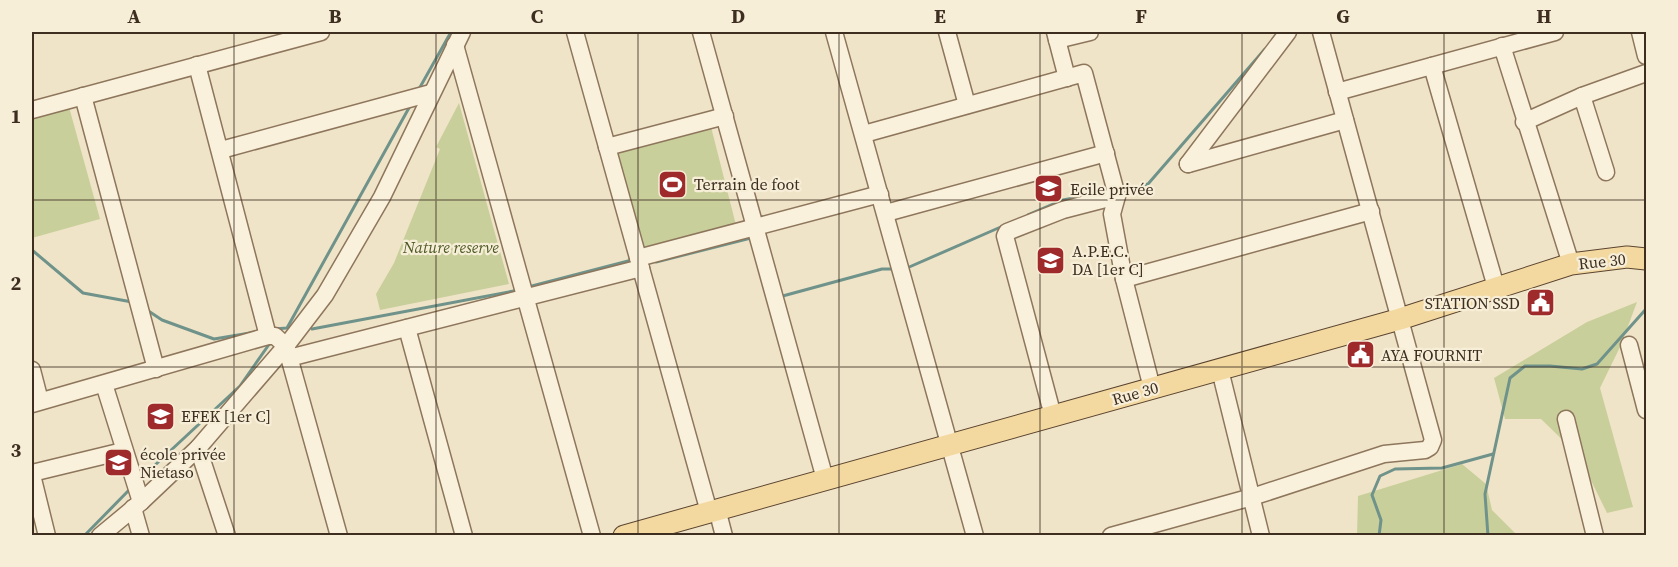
<svg xmlns="http://www.w3.org/2000/svg" width="1678" height="567" viewBox="0 0 1678 567" font-family="'Source Serif 4',serif">
<style>
.green{fill:#c9cf9b}
.lines{fill:none;stroke-linecap:round;stroke-linejoin:round}
.stream{stroke:#6f938a;stroke-width:3}
.minor-casing{stroke:#8d765c;stroke-width:19}
.major-casing{stroke:#5b4430;stroke-width:23}
.minor{stroke:#faf1dc;stroke-width:16}
.major{stroke:#f3d9a0;stroke-width:21}
.grid{fill:none;stroke:#3d2e20;stroke-width:1.5;stroke-opacity:0.55}
.labels{text-anchor:middle;dominant-baseline:central;stroke-width:4.5;stroke-linejoin:round;paint-order:stroke}
.poi-label{font-size:16px;fill:#3d2e20;stroke:#f7eed8;text-anchor:start}
.park-label{font-size:16px;font-style:italic;fill:#4d5a26;stroke:#f7eed8}
.street-label{font-size:16px;fill:#3d2e20;stroke:#f7eed8}
.neatline{fill:none;stroke:#3d2e20;stroke-width:2}
.grid-label{font-size:20px;text-anchor:middle;font-weight:bold;fill:#3d2e20}
</style>
<rect width="100%" height="100%" fill="#f0e4c8"/>
<!-- green -->
<g class="green">
<polygon points="459,103 509,284 380,310 376,294 394,263 440,149 436,147"/>
<polygon points="69,107 100,219 32,238 32,118"/>
<polygon points="708,115 737,229 639,255 609,139"/>
<polygon points="1637,302 1621,345 1600,388 1633,507 1607,513 1579,456 1541,419 1505,419 1494,378 1587,322"/>
<polygon points="1462,464 1486,484 1492,510 1517,535 1357,535 1358,496"/>
</g>
<g class="lines">
<!-- stream -->
<g class="stream">
<polyline points="419,89 451,32"/>
<polyline points="1123,191 1148,184 1265,49"/>
<polyline points="1028,215 1063,200 1084,196"/>
<polyline points="32,250 83,293 132,302"/>
<polyline points="656,262 751,238"/>
<polyline points="907,268 1003,226"/>
<polyline points="528,287 632,260"/>
<polyline points="779,297 882,269 895,269"/>
<polyline points="147,310 162,320 214,339 250,333"/>
<polyline points="274,329 287,328 410,106"/>
<polyline points="312,329 519,290"/>
<polyline points="140,479 240,386 270,343"/>
<polyline points="84,536 131,488"/>
<polyline points="1379,536 1381,520 1372,495 1380,476 1395,469 1442,468 1493,454"/>
<polyline points="1488,536 1485,494 1510,378 1525,366 1550,366 1582,369 1597,364 1646,309"/>
</g>
<defs>
<g id="minor">
<polyline points="575,32 709,512"/>
<polyline points="701,32 825,479"/>
<polyline points="834,32 975,536"/>
<polyline points="947,32 967,105"/>
<polyline points="1055,32 1067,78"/>
<polyline points="1640,32 1646,56"/>
<polyline points="1057,40 1090,32"/>
<polyline points="455,45 592,536"/>
<polyline points="1502,46 1571,264"/>
<polyline points="197,65 268,336"/>
<polyline points="1432,66 1496,287"/>
<polyline points="1337,92 1555,32"/>
<polyline points="83,96 156,369"/>
<polyline points="1582,96 1606,172"/>
<polyline points="32,110 321,32"/>
<polyline points="1524,122 1582,96 1646,73"/>
<polyline points="864,134 1084,73 1117,196 1112,214 1124,279 1152,388"/>
<polyline points="607,147 725,116"/>
<polyline points="221,150 431,93"/>
<polyline points="1188,164 1288,32"/>
<polyline points="1188,164 1345,120"/>
<polyline points="886,213 1106,153"/>
<polyline points="638,258 880,194"/>
<polyline points="1124,279 1371,211"/>
<polyline points="407,328 464,536"/>
<polyline points="1629,345 1646,410"/>
<polyline points="289,358 641,268"/>
<polyline points="32,370 40,401"/>
<polyline points="1220,370 1261,536"/>
<polyline points="104,384 141,502"/>
<polyline points="32,404 268,336 275,336 286,346 339,536"/>
<polyline points="1053,416 1005,236 1007,232 1063,210 1117,196"/>
<polyline points="1566,419 1595,536"/>
<polyline points="198,448 227,536"/>
<polyline points="32,473 123,451"/>
<polyline points="32,475 47,536"/>
<polyline points="133,508 141,536"/>
<polyline points="717,509 724,536"/>
<polyline points="100,536 141,502 198,448 286,346 325,295 382,197 462,32"/>
<polyline points="1111,536 1252,497 1384,454 1425,450 1430,447 1433,440 1321,32"/>
</g>
<polyline id="major" points="624,536 1400,319 1571,264 1627,257 1646,259"/>
</defs>
<!-- minor casing -->
<use href="#minor" class="minor-casing"/>
<!-- major casing -->
<use href="#major" class="major-casing"/>
<!-- minor -->
<use href="#minor" class="minor"/>
<!-- major -->
<use href="#major" class="major"/>
</g>
<!-- grid -->
<path class="grid" d="M234,32v504M436,32v504M638,32v504M839,32v504M1040,32v504M1242,32v504M1444,32v504M32,200h1614M32,367h1614"/>
<!-- icons -->
<defs>
<symbol id="stadium-square" viewBox="-11 -11 22 22"><rect x="-9" y="-9" width="18" height="18" rx="4" fill="#9e2a2b" stroke="#f7eed8"/><path d="M0-5a6.5 5 0 1 0 0 10a6.5 5 0 1 0 0-10ZM-3.5-1.8h7v3.6h-7Z" fill="#fff"/></symbol>
<symbol id="school-square" viewBox="-11 -11 22 22"><rect x="-9" y="-9" width="18" height="18" rx="4" fill="#9e2a2b" stroke="#f7eed8"/><path d="M0-5L7-2L0 1L-7-2ZM-4 1L0 2.5L4 1V4Q0 6-4 4Z" fill="#fff"/></symbol>
<symbol id="civic-square" viewBox="-11 -11 22 22"><rect x="-9" y="-9" width="18" height="18" rx="4" fill="#9e2a2b" stroke="#f7eed8"/><path d="M-.6-6.5H3V-4.5H.6V-3L4-1V1h2V6H-6V1h2V-1L-.6-3ZM-1.2 2.5V6h2.4V2.5Z" fill="#fff"/></symbol>
</defs>
<g fill-rule="evenodd">
<use href="#stadium-square" x="656" y="168" width="33" height="33"/>
<use href="#school-square" x="1032" y="172" width="33" height="33"/>
<use href="#school-square" x="1034" y="244" width="33" height="33"/>
<use href="#civic-square" x="1524" y="286" width="33" height="33"/>
<use href="#civic-square" x="1344" y="338" width="33" height="33"/>
<use href="#school-square" x="144" y="400" width="33" height="33"/>
<use href="#school-square" x="102" y="446" width="33" height="33"/>
</g>
<g class="labels">
<!-- poi labels -->
<g class="poi-label">
<text x="694" y="184">Terrain de foot</text>
<text x="1070" y="189">Ecile privée</text>
<text x="1072" y="251">A.P.E.C.<tspan x="1072" dy="18">DA [1er C]</tspan></text>
<text x="1520" y="303" text-anchor="end">STATION SSD</text>
<text x="1381" y="355">AYA FOURNIT</text>
<text x="181" y="416">EFEK [1er C]</text>
<text x="140" y="454">école privée<tspan x="140" dy="18">Nietaso</tspan></text>
</g>
<!-- park labels -->
<g class="park-label">
<text x="451" y="247">Nature reserve</text>
</g>
<!-- street labels -->
<g class="street-label">
<text transform="translate(1602 261) rotate(-6)">Rue 30</text>
<text transform="translate(1135 393) rotate(-16)">Rue 30</text>
</g>
</g>
<!-- border -->
<rect width="1678" height="567" fill="none" stroke="#f7eed8" stroke-width="66"/>
<rect x="33" y="33" width="1612" height="501" class="neatline"/>
<g class="grid-label">
<text x="134" y="23">A</text>
<text x="335" y="23">B</text>
<text x="537" y="23">C</text>
<text x="738" y="23">D</text>
<text x="940" y="23">E</text>
<text x="1141" y="23">F</text>
<text x="1343" y="23">G</text>
<text x="1544" y="23">H</text>
<text x="16" y="123">1</text>
<text x="16" y="290">2</text>
<text x="16" y="457">3</text>
</g>
</svg>
